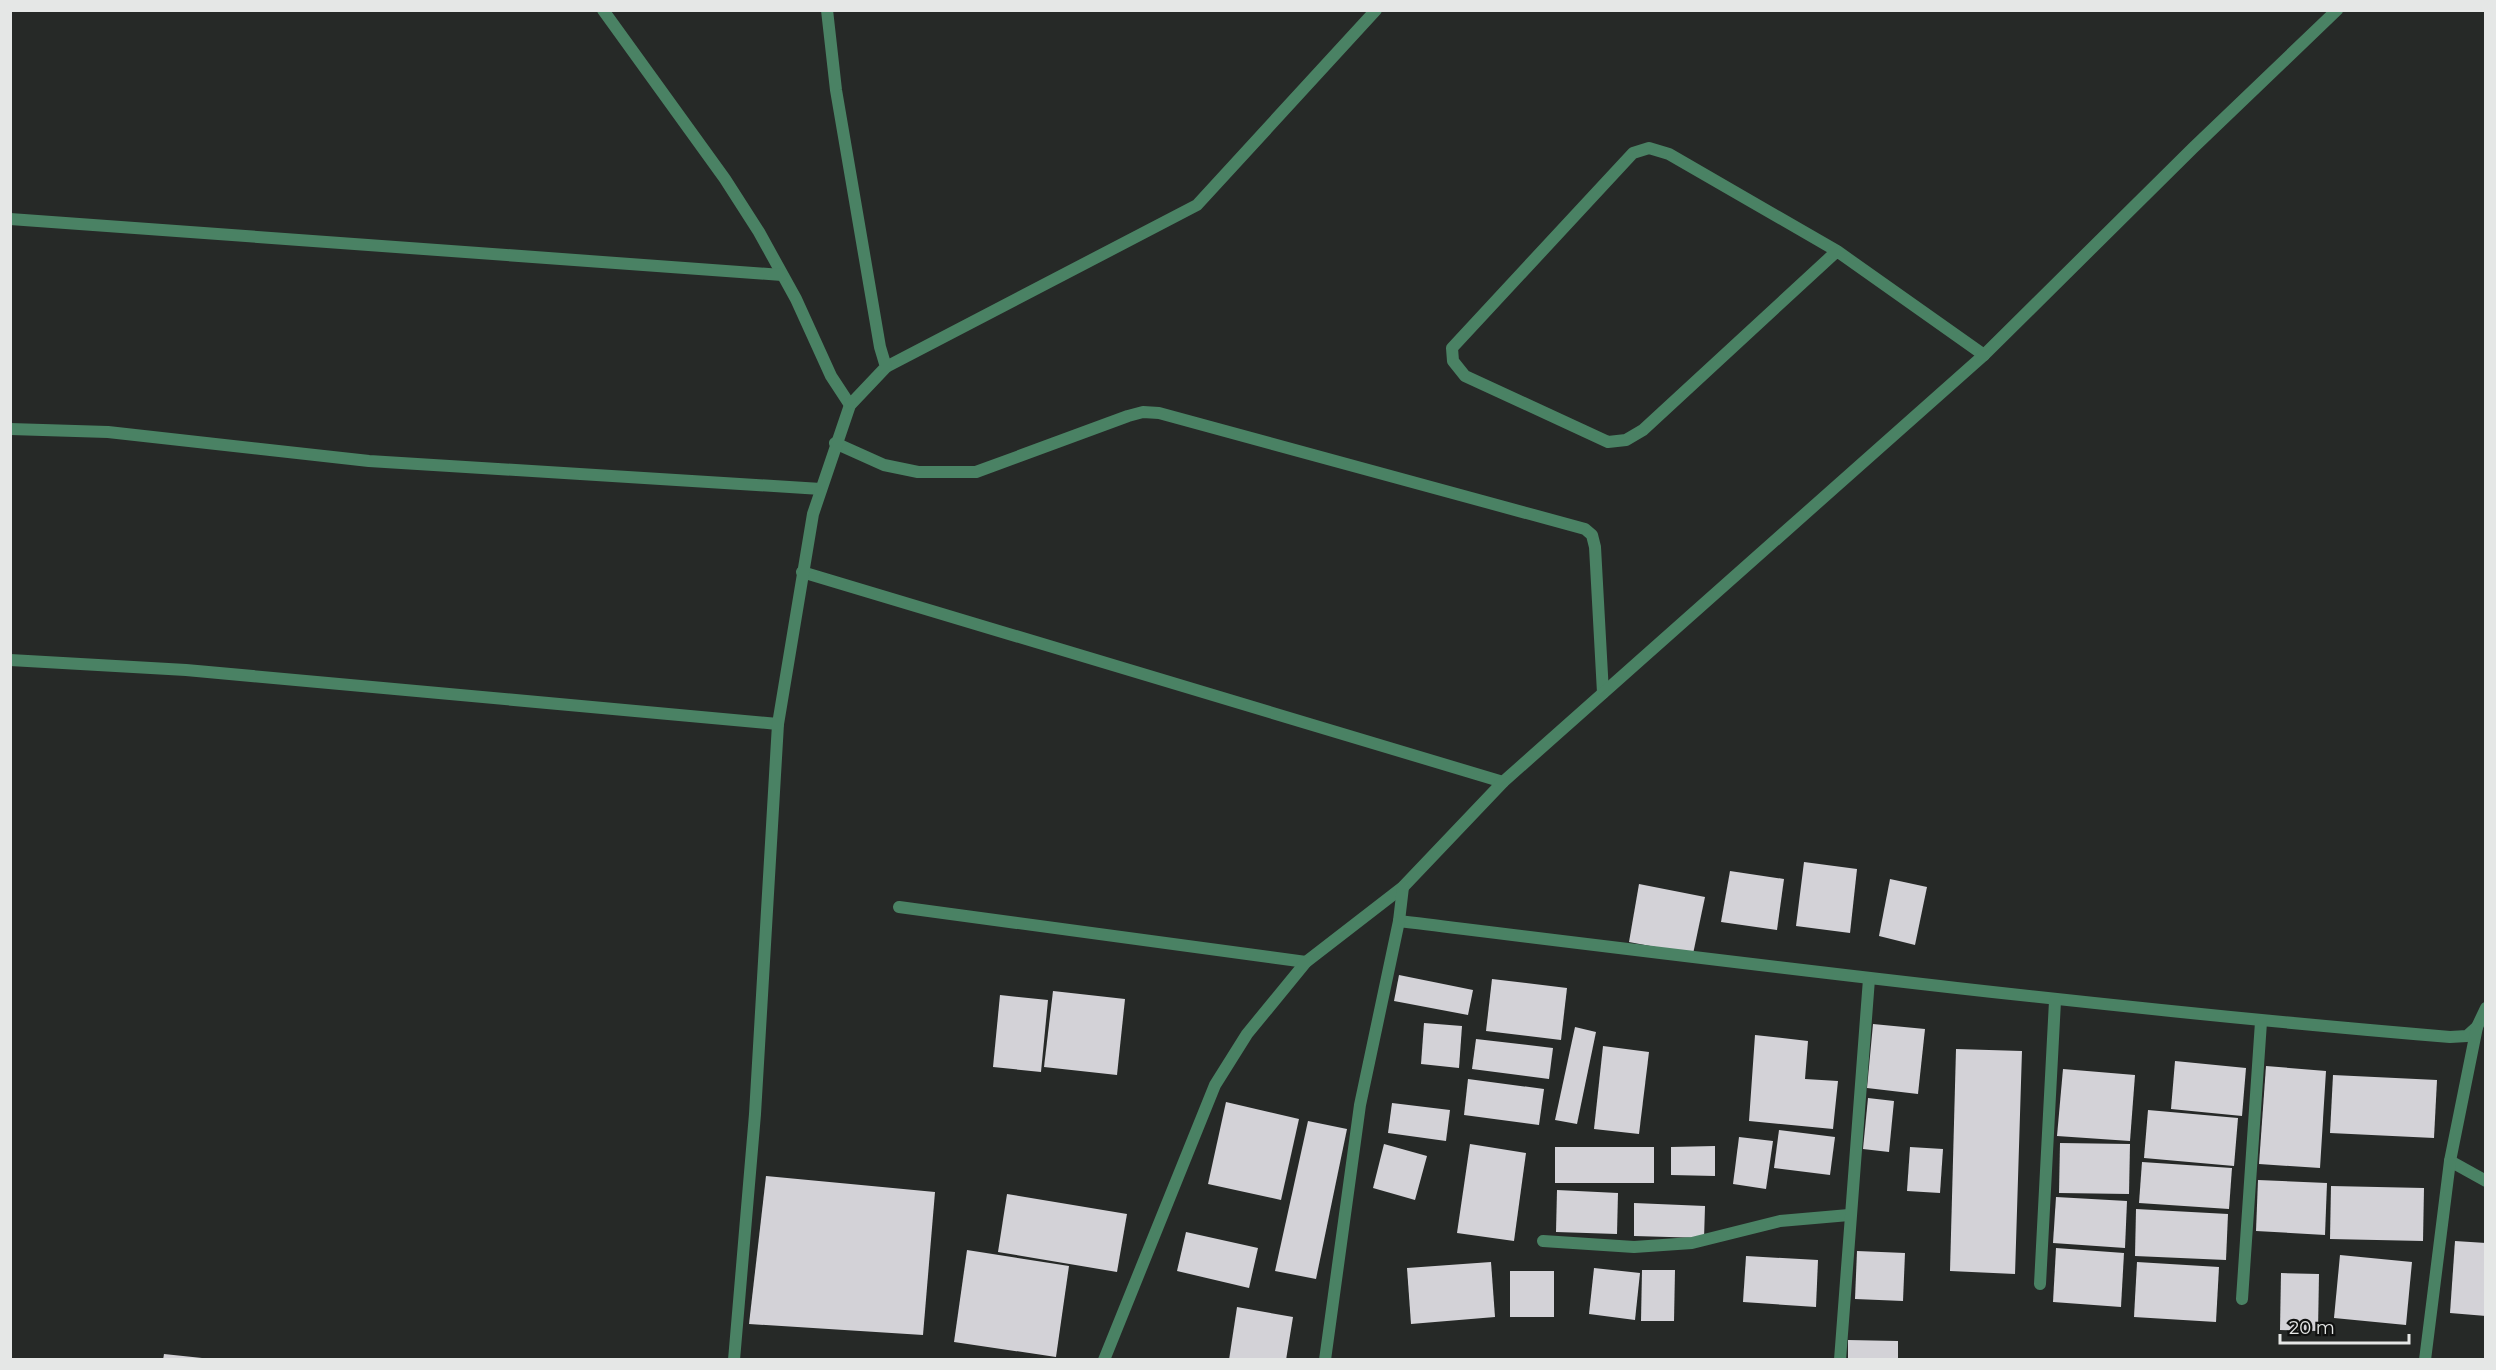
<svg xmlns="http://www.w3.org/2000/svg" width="2496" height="1370" viewBox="0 0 2496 1370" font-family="Montserrat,sans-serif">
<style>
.building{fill:#d3d2d7}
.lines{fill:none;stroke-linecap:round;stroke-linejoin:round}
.minor{stroke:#4a8264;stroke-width:12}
.tertiary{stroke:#4a8264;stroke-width:12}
</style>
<rect width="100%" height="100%" fill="#262927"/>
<!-- building -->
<g class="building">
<polygon points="1804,862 1857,869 1850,933 1796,926"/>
<polygon points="1730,871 1784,879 1777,930 1721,922"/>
<polygon points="1890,879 1927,887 1915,945 1879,936"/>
<polygon points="1639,884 1705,897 1693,954 1629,942"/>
<polygon points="1399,975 1473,990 1468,1015 1394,1001"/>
<polygon points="1492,979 1567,988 1561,1040 1486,1031"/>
<polygon points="1053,991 1125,999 1117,1075 1044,1067"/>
<polygon points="1000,995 1048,1000 1041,1072 993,1067"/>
<polygon points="1424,1023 1462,1026 1459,1068 1421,1064"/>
<polygon points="1873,1024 1925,1029 1918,1094 1867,1088"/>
<polygon points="1575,1027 1596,1032 1577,1124 1555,1120"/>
<polygon points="1755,1035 1808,1041 1805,1079 1838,1081 1833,1129 1749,1121"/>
<polygon points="1476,1039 1553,1048 1549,1079 1472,1069"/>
<polygon points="1603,1046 1649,1052 1639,1134 1594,1129"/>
<polygon points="1956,1049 2022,1051 2015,1274 1950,1271"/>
<polygon points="2175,1061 2246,1068 2242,1116 2171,1109"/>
<polygon points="2266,1066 2326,1071 2320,1168 2259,1164"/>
<polygon points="2063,1069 2135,1075 2130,1141 2057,1136"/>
<polygon points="2333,1075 2437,1080 2434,1138 2330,1133"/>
<polygon points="1468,1079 1544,1089 1539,1125 1464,1115"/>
<polygon points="1868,1098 1894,1101 1889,1152 1863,1149"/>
<polygon points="1226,1102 1299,1119 1281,1200 1208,1184"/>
<polygon points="1392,1103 1450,1110 1446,1141 1388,1133"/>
<polygon points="2148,1110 2238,1118 2234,1166 2144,1158"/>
<polygon points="1308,1121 1347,1129 1316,1279 1275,1271"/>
<polygon points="1779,1130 1835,1137 1830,1175 1774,1168"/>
<polygon points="1739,1137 1773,1141 1766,1189 1733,1184"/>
<polygon points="2060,1143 2130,1144 2129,1194 2059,1193"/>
<polygon points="1384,1144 1427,1156 1415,1200 1373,1188"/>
<polygon points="1470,1144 1526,1153 1514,1241 1457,1233"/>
<polygon points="1715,1146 1715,1176 1671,1175 1671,1147"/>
<rect x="1555" y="1147" width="99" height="36"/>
<polygon points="1910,1147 1943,1149 1940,1193 1907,1191"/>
<polygon points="2142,1162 2232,1168 2229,1209 2139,1203"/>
<polygon points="766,1176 935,1192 923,1335 749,1324"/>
<polygon points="2258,1180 2327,1183 2325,1235 2256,1231"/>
<polygon points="2331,1186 2424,1188 2423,1241 2330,1239"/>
<polygon points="1557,1190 1618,1193 1617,1234 1556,1232"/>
<polygon points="1007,1194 1127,1214 1117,1272 998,1252"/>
<polygon points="2056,1197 2127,1201 2125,1248 2053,1243"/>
<polygon points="1634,1203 1705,1206 1704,1238 1634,1236"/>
<polygon points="2136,1209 2228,1214 2226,1260 2135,1256"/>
<polygon points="1186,1232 1258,1248 1249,1288 1177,1271"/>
<polygon points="2455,1241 2486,1243 2486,1316 2450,1313"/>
<polygon points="2056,1248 2124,1253 2121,1307 2053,1302"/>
<polygon points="967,1250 1069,1266 1056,1357 954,1342"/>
<polygon points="1857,1251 1905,1253 1903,1301 1855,1299"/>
<polygon points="2340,1255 2412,1262 2406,1325 2334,1318"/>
<polygon points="1746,1256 1818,1260 1816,1307 1743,1302"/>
<polygon points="1491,1262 1495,1317 1411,1324 1407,1268"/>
<polygon points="2137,1262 2219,1267 2216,1322 2134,1317"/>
<polygon points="1594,1268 1640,1273 1635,1320 1589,1314"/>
<polygon points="1642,1270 1675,1270 1674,1321 1641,1321"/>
<rect x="1510" y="1271" width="44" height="46"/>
<polygon points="2281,1273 2319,1274 2318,1331 2280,1330"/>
<polygon points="1237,1307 1293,1317 1286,1360 1229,1360"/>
<polygon points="1848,1340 1898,1341 1898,1360 1848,1360"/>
<polygon points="164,1354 202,1358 202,1360 163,1360"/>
</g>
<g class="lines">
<!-- minor -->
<g class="minor">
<polyline points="603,10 725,179 759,232 796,299 831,376 850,405"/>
<polyline points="10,219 782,275"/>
<polyline points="1837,251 1643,430 1626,440 1608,442 1465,376 1453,361 1452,348 1633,153 1649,148 1669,154 1837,251 1984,355"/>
<polyline points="886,367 1197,205 1376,10"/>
<polyline points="10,429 108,432 369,461 821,489"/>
<polyline points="835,443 884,465 918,472 976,472 1128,416 1143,412 1159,413 1585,529 1592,535 1595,547 1603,693"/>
<polyline points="802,572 1503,782"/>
<polyline points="10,660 186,670 778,724"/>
<polyline points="899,907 1306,962"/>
<path d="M1399,921c350,43 700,87 1051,116l17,-1 10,-9"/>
<polyline points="2450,1161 2486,1181"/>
<polyline points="1543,1241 1634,1247 1692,1243 1780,1221 1849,1215"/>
<polyline points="2040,1284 2055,1001"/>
<polyline points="2242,1299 2261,1022"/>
<polyline points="1104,1360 1215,1085 1247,1034 1306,962 1403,887 1503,782 1984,355 2193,148 2337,10"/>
<polyline points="1325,1360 1360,1105 1399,921 1403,887"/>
<polyline points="1840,1360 1869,979"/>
<polyline points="2425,1360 2450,1161 2477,1027 2486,1008"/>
</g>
<!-- tertiary -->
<polyline class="tertiary" points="734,1360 755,1114 778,724 813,514 850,405 886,367 880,347 836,90 827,10"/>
</g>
<!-- border -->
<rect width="2496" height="1370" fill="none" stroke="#e5e7e6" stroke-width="24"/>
<!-- scale -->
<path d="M2280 1334v9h129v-9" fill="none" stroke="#e5e7e6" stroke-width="3"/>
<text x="2289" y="1334" font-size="18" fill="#e5e7e6" stroke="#101110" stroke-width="4.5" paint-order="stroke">20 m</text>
</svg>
